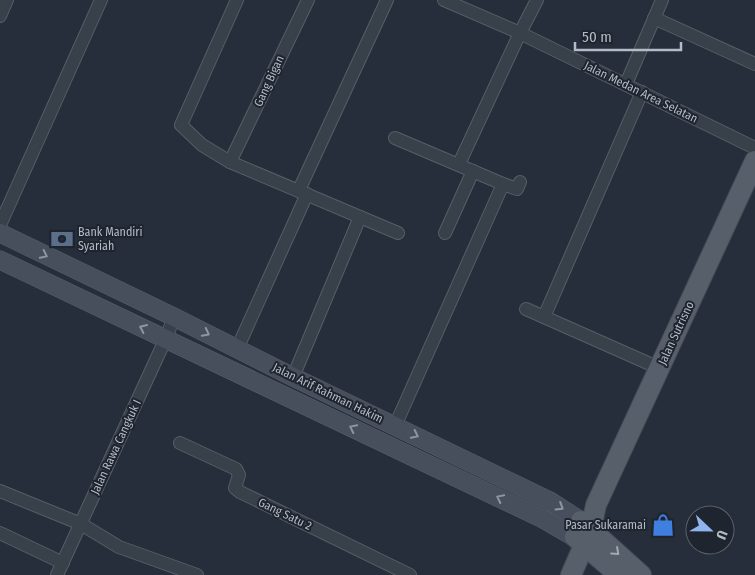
<svg xmlns="http://www.w3.org/2000/svg" width="755" height="575" viewBox="0 0 755 575" font-family="'Fira Sans Condensed',sans-serif">
<style>
.lines{fill:none;stroke-linecap:round;stroke-linejoin:round}
.street-casing{stroke:#565e68;stroke-width:14}
.secondary-casing{stroke:#565e68;stroke-width:19}
.primary-casing{stroke:#414953;stroke-width:22}
.street{stroke:#38404a;stroke-width:12}
.secondary{stroke:#474f5d;stroke-width:18}
.primary{stroke:#565f6a;stroke-width:20}
.oneway{stroke:#8e95a1}
.oneway2{stroke:#a1a9b4}
.labels{text-anchor:middle;dominant-baseline:central;stroke-width:4;stroke-linejoin:round;paint-order:stroke}
.street-label{font-size:12px;fill:#b4bbc6;stroke:#1e252f}
.poi-label{font-size:12px;fill:#b4bbc6;stroke:#1e252f;text-anchor:start}
</style>
<rect width="100%" height="100%" fill="#252e3a"/>
<g class="lines">
<defs>
<g id="street">
<polyline points="237,0 181,125 202,145 230,162 398,233"/>
<polyline points="444,0 520,33 755,148"/>
<polyline points="0,16 7,0"/>
<polyline points="654,18 755,64"/>
<polyline points="626,84 662,0"/>
<polyline points="395,138 503,184 395,426"/>
<polyline points="230,162 308,0"/>
<polyline points="459,164 520,33 537,0"/>
<polyline points="503,184 517,189 520,182"/>
<polyline points="299,190 387,0"/>
<polyline points="0,225 101,0"/>
<polyline points="445,233 473,171"/>
<polyline points="526,309 659,368"/>
<polyline points="544,317 642,92"/>
<polyline points="237,349 307,194"/>
<polyline points="293,377 360,217"/>
<polyline points="180,443 236,469 239,475 235,488 240,492 410,575"/>
<polyline points="0,491 81,524 119,547 197,575"/>
<polyline points="0,533 63,563"/>
<polyline points="57,575 166,338 174,317"/>
</g>
<g id="secondary">
<polyline points="0,233 174,317 293,377 550,501 581,521"/>
<polyline points="0,260 543,519 574,537"/>
</g>
<g id="primary">
<polyline points="581,521 641,575"/>
<polyline points="575,537 619,575"/>
<polyline points="571,575 591,529 596,505 755,161"/>
</g>
</defs>
<!-- street casing -->
<use href="#street" class="street-casing"/>
<!-- secondary casing -->
<use href="#secondary" class="secondary-casing"/>
<!-- primary casing -->
<use href="#primary" class="primary-casing"/>
<!-- street -->
<use href="#street" class="street"/>
<!-- secondary -->
<use href="#secondary" class="secondary"/>
<!-- primary -->
<use href="#primary" class="primary"/>
</g>
<!-- one-way arrows -->
<defs><path id="oneway-chevron" d="M-2-3.5L2.5 0L-2 3.5" fill="none" stroke-width="1.6" stroke-linecap="round" stroke-linejoin="round" transform="scale(1.25)"/></defs>
<g class="oneway">
<use href="#oneway-chevron" transform="translate(44 255) rotate(26)"/>
<use href="#oneway-chevron" transform="translate(143 328) rotate(-155)"/>
<use href="#oneway-chevron" transform="translate(206 333) rotate(27)"/>
<use href="#oneway-chevron" transform="translate(353 428) rotate(-154)"/>
<use href="#oneway-chevron" transform="translate(415 435) rotate(26)"/>
<use href="#oneway-chevron" transform="translate(500 498) rotate(-154)"/>
<use href="#oneway-chevron" transform="translate(560 507) rotate(32)"/>
</g>
<use class="oneway2" href="#oneway-chevron" transform="translate(616 552) rotate(42)"/>
<!-- icons -->
<defs>
<symbol id="bank-bare" viewBox="-9 -9 18 18"><path d="M-6-4H6V4H-6ZM0-2.3a2.3 2.3 0 1 0 0 4.6a2.3 2.3 0 1 0 0-4.6Z" fill="#5c6f8a" stroke="#1e252f" stroke-width="2.5" paint-order="stroke"/></symbol>
<symbol id="shop-bare" viewBox="-9 -9 18 18"><path d="M-5-2.5h2.3a2.7 3.5 0 0 1 5.4 0H5L5.5 6h-11ZM-1.5-2.5h3a1.5 2.3 0 0 0-3 0Z" fill="#3f7fe0" stroke="#1e252f" stroke-width="2.5" paint-order="stroke"/></symbol>
</defs>
<g fill-rule="evenodd">
<use href="#bank-bare" x="46" y="223" width="32" height="32"/>
<use href="#shop-bare" x="647" y="509" width="32" height="32"/>
</g>
<g class="labels">
<!-- street labels -->
<g class="street-label">
<text transform="translate(269 81) rotate(-65)">Gang Bigan</text>
<text transform="translate(641 92) rotate(26)">Jalan Medan Area Selatan</text>
<text transform="translate(676 333) rotate(-65)">Jalan Sutrisno</text>
<text transform="translate(328 393) rotate(26)">Jalan Arif Rahman Hakim</text>
<text transform="translate(116 447) rotate(-65)">Jalan Rawa Cangkuk I</text>
<text transform="translate(285 514) rotate(26)">Gang Satu 2</text>
</g>
<!-- poi labels -->
<g class="poi-label">
<text x="78" y="232">Bank Mandiri<tspan x="78" dy="14">Syariah</tspan></text>
<text x="646" y="525" text-anchor="end">Pasar Sukaramai</text>
</g>
</g>
<!-- north arrow -->
<g transform="translate(710 530) rotate(112)"><circle r="24" fill="#1e252f" stroke="#5a616b"/>
<path d="M0-4L9 19L0 12L-9 19Z" fill="#90b4ee"/>
<text y="-8" font-size="14" font-weight="bold" text-anchor="middle" fill="#b4bbc6">U</text>
</g>
<!-- scale -->
<path d="M575 42v8h106v-8" fill="none" stroke="#b4bbc6" stroke-width="2.5"/>
<text x="582" y="42" font-size="15" fill="#b4bbc6" stroke="#1e252f" stroke-width="4" paint-order="stroke">50 m</text>
</svg>
